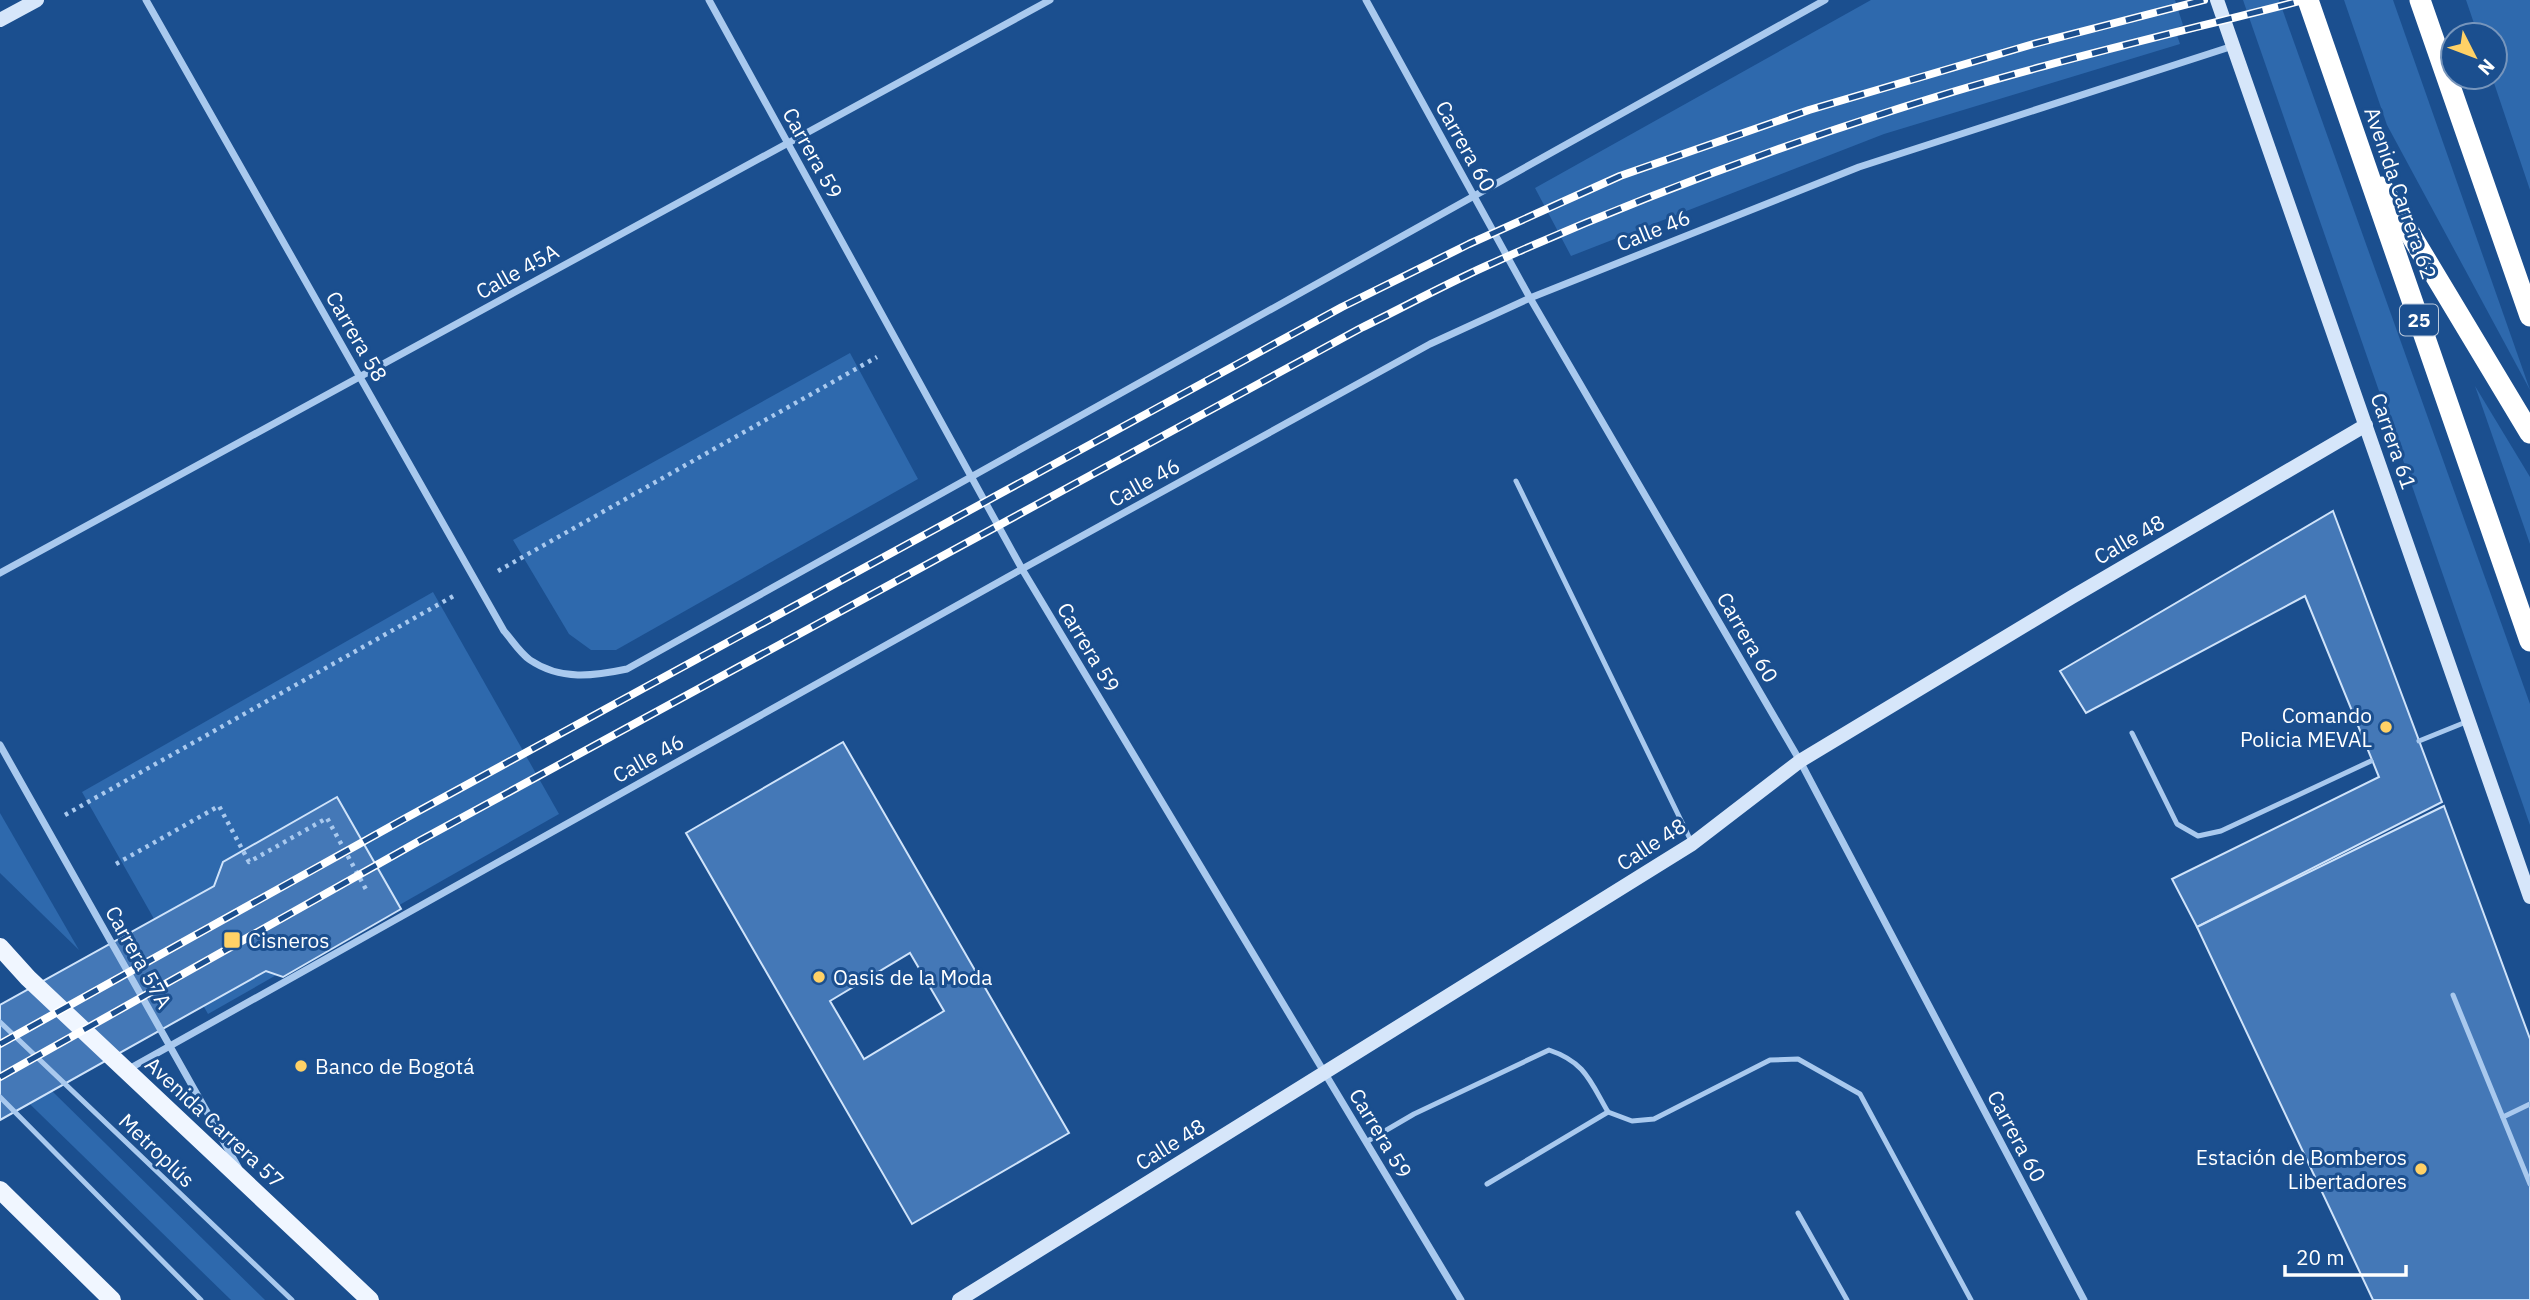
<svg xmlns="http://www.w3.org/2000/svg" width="2530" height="1300" viewBox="0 0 2530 1300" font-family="'IBM Plex Sans',sans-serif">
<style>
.green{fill:#2e69ad}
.building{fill:#4478b7;stroke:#cfe3fa;stroke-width:2;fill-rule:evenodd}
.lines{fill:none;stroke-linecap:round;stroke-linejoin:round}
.path{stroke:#a9c9ee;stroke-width:4.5;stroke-dasharray:3.5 5;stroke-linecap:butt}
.lane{stroke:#a9c9ee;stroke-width:5}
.street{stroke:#a9c9ee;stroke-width:7}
.secondary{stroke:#d6e6fa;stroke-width:14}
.primary{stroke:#f0f6ff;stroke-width:18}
.highway{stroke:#fff;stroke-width:21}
.rail-casing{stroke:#fff;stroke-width:8}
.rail{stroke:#1b4f8f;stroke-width:5;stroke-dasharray:16;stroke-linecap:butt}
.poi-dot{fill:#ffd166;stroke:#1b4f8f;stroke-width:2.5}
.labels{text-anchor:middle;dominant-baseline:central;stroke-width:6;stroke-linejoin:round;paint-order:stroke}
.shield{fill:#1b4f8f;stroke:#bbcadd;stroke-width:2}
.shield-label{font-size:19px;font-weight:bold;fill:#fff}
.street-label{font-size:21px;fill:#fff;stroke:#1b4f8f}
.poi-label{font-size:21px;fill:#fff;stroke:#1b4f8f;text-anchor:start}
</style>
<rect width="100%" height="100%" fill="#1b4f8f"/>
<!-- green -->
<g class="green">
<polygon points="1871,0 2175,0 2183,25 2175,29 2180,44 1884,134 1571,256 1535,188"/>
<polygon points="2243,0 2279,0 2530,704 2530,825"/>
<polygon points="2344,0 2393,0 2530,390 2387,125"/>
<polygon points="2466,0 2530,0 2530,190 2492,77 2495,77 2495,35 2478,35"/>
<polygon points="850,353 918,479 616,650 591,650 569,634 513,540"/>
<polygon points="2475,386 2530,477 2530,544"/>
<polygon points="433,592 559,814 208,1014 82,792"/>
<polygon points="0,813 79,950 0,873"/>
<polygon points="0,1040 265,1300 231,1300 0,1075"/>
</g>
<!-- building -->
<g class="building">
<polygon points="2333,511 2442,802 2197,927 2172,879 2379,777 2305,596 2086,713 2060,671"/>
<path d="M843,742l226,391 -157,91 -226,-391zM910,953l34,58 -80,48 -34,-58z"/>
<polygon points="337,797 401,909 283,977 266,971 0,1120 0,1005 214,886 223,862"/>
<polygon points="2444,806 2530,1039 2530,1300 2373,1300 2197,927"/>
</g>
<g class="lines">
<!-- path -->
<g class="path">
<polyline points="498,571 877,357"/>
<polyline points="65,815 457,594"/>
<polyline points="116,864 219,806 249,862 327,818 368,893"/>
</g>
<!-- lane -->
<g class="lane">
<polyline points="1516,481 1691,841"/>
<polyline points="2132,733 2177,824 2198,836 2221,831 2371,761"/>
<polyline points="2419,741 2466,722"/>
<polyline points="2453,995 2530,1184"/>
<polyline points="0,1022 292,1300"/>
<polyline points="0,1097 201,1300"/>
<polyline points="2503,1117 2530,1104"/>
<path d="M1366,1142l48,-28 135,-64c36,12 41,31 59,62l24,9 22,-2 116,-59 28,-1 62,35 111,206"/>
<polyline points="1487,1184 1608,1112"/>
<polyline points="1798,1213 1847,1300"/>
</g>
<!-- street -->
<g class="street">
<path d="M146,0l358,631c8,9 16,22 26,29 31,21 64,16 97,9l1198,-669"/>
<polyline points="709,0 1022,569 1461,1300"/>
<polyline points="1366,0 1530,298 1800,761 2084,1300"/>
<polyline points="0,573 1050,0"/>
<polyline points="0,745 238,1167"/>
<polyline points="127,1070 1022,569 1430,344 1530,298 1859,167 2233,46"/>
</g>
<!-- secondary -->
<g class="secondary">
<polyline points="2217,0 2530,897"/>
<polyline points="0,20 37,0"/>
<polyline points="959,1300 1692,844 1800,761 2072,597 2366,425"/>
</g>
<!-- primary -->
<g class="primary">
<polyline points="0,947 28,978 370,1300"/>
<polyline points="0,1190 112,1300"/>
</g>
<!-- highway -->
<g class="highway">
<polyline points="2308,0 2530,641"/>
<polyline points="2420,0 2530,316"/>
<polyline points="2382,187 2530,433"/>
</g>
<defs>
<g id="rail">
<polyline points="0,1044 404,819 1342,307 1469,244 1620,176 1809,110 2030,45 2204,0"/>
<path d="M0,1077l421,-237 940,-512c41,-20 81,-42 123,-61 130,-59 265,-110 401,-154 137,-45 279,-77 419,-113"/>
</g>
</defs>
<!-- rail casing -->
<use href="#rail" class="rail-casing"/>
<!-- rail -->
<use href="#rail" class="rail"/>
</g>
<!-- markers -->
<g class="poi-dot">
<circle cx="2386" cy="727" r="7"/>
<rect x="223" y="931" width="18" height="18" rx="3.5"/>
<circle cx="819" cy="977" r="7"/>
<circle cx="301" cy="1066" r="7"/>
<circle cx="2421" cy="1169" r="7"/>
</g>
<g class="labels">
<!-- shield labels -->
<rect class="shield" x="2400" y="304.5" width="38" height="31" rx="5"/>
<g class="shield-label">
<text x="2419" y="320">25</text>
</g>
<!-- street labels -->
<g class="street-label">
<text transform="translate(1466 146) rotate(61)">Carrera 60</text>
<text transform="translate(813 153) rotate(61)">Carrera 59</text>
<text transform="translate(2401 193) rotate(71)">Avenida Carrera 62</text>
<text transform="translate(1653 230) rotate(-22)">Calle 46</text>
<text transform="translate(517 271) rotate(-29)">Calle 45A</text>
<text transform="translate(357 336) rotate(60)">Carrera 58</text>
<text transform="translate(2394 441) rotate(71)">Carrera 61</text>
<text transform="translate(1144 482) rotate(-29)">Calle 46</text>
<text transform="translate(2129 539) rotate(-30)">Calle 48</text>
<text transform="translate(1748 637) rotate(60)">Carrera 60</text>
<text transform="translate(1089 647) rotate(59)">Carrera 59</text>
<text transform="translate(648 758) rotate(-29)">Calle 46</text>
<text transform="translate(1651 844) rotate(-33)">Calle 48</text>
<text transform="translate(139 957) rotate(61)">Carrera 57A</text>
<text transform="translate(215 1122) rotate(43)">Avenida Carrera 57</text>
<text transform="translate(1381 1133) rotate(59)">Carrera 59</text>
<text transform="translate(2017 1136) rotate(62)">Carrera 60</text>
<text transform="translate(1170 1144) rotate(-32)">Calle 48</text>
<text transform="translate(157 1150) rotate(44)">Metroplús</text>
</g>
<!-- poi labels -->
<g class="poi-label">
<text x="2372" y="715" text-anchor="end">Comando<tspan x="2372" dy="24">Policia MEVAL</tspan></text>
<text x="248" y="940">Cisneros</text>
<text x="833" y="977">Oasis de la Moda</text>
<text x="315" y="1066">Banco de Bogotá</text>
<text x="2407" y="1157" text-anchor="end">Estación de Bomberos<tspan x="2407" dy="24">Libertadores</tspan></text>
</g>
</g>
<!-- north arrow -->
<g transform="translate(2474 56) rotate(132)"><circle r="33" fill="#1b4f8f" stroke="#7695bc" stroke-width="2"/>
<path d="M0-5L12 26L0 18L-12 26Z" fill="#ffd166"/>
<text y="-10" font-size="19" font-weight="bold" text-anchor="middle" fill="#ffffff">N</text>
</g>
<!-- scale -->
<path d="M2285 1265v10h121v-10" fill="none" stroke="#ffffff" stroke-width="3.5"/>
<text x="2296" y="1265" font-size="21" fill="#ffffff" stroke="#1b4f8f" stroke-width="5" paint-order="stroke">20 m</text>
</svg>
